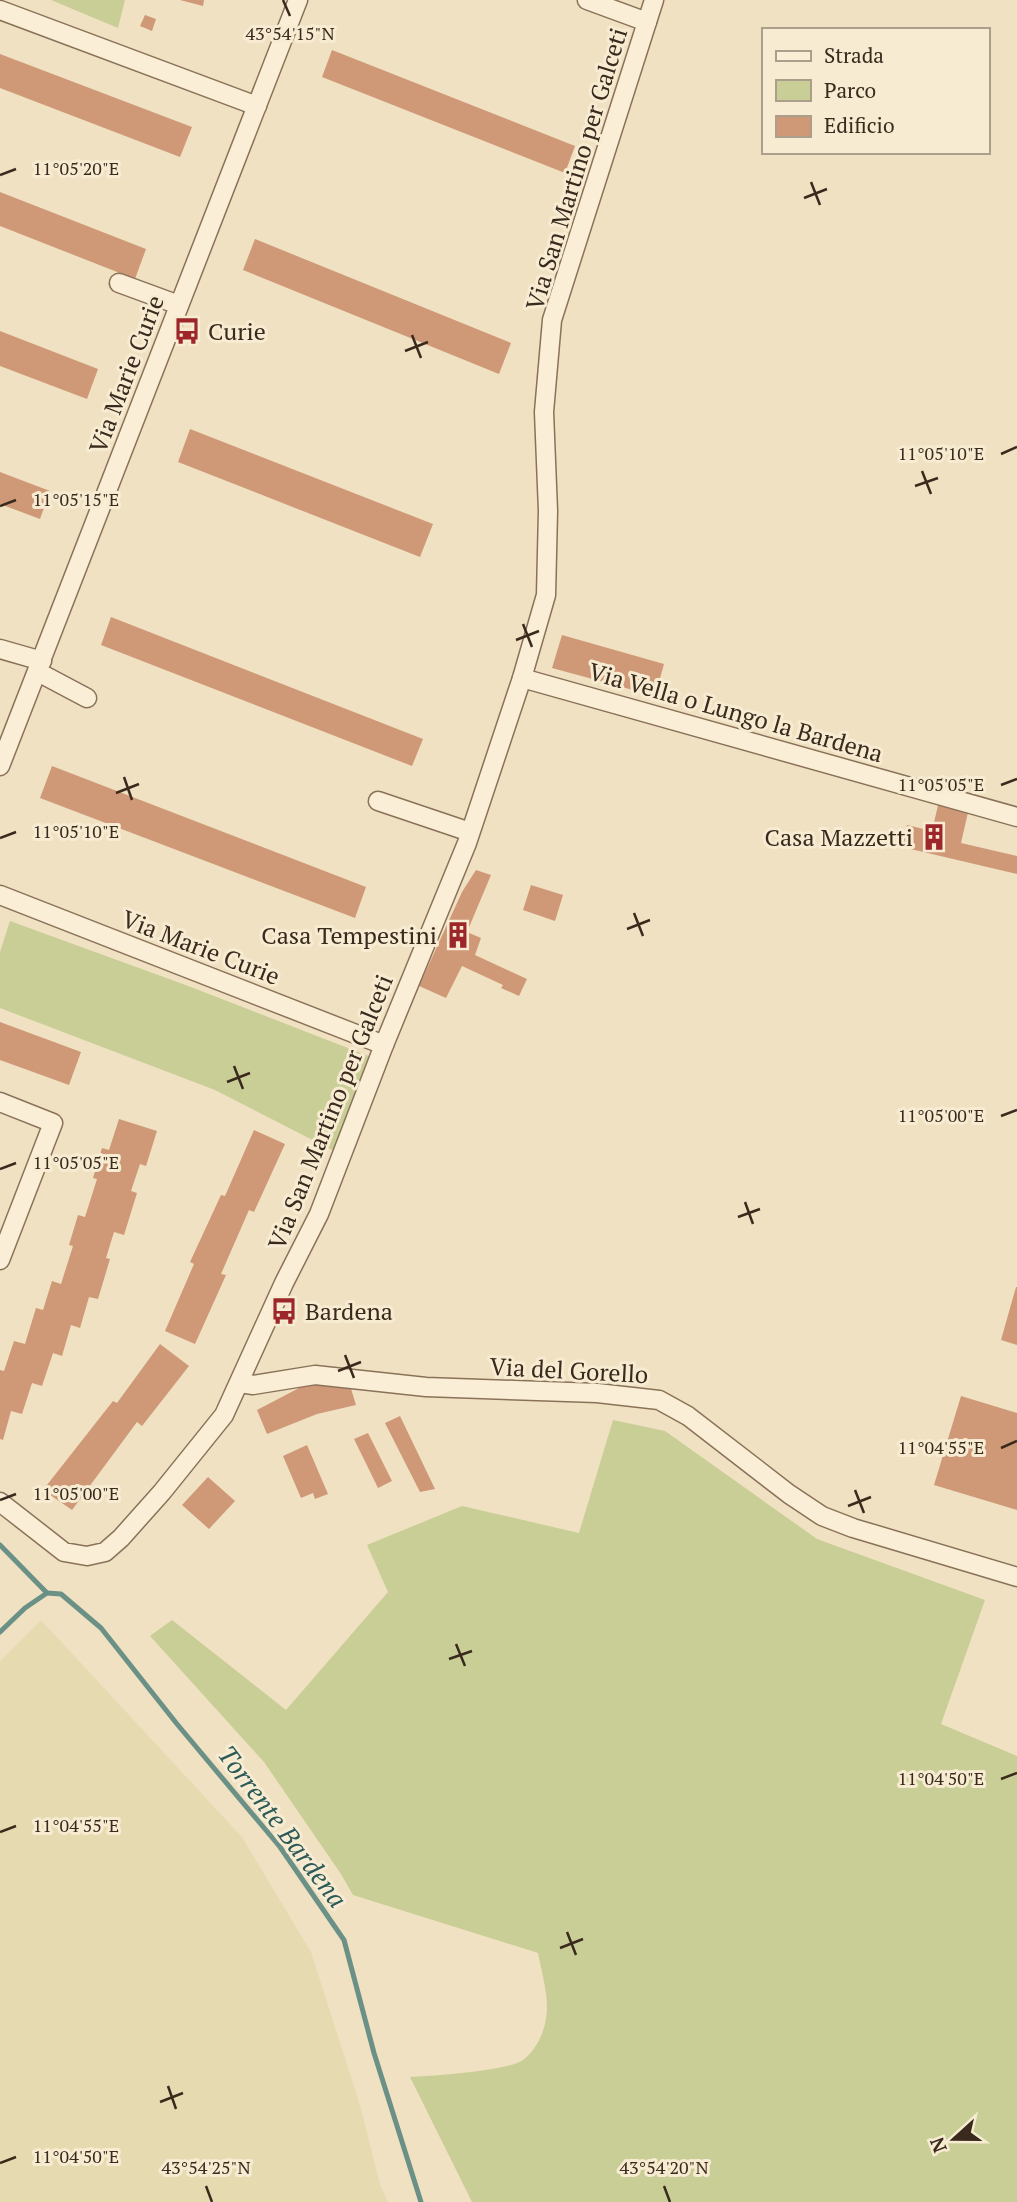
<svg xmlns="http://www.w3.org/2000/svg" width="1017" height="2202" viewBox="0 0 1017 2202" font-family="'PT Serif',serif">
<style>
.farmland{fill:#e6dbb0}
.green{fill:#c9ce96}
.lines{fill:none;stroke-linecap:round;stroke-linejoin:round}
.stream{stroke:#6b9187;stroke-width:5}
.building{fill:#cf9977}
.street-casing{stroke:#8a7259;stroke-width:21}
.street{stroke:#faeed6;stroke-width:18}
.ticks{fill:none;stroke:#3a2a1d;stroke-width:2.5}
.labels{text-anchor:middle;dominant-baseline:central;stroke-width:6;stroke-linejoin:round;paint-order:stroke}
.street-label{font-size:24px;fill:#3a2a1d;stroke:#f7ebd2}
.poi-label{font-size:24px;fill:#3a2a1d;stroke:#f7ebd2;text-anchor:start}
.water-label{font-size:26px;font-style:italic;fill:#2c5a56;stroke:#f7ebd2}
.ticks-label{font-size:18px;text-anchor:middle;fill:#3a2a1d;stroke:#f7ebd2;stroke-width:6;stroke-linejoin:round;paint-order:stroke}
</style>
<rect width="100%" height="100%" fill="#f0e1c2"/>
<!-- farmland -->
<polygon class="farmland" points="41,1620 242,1837 311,1952 360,2105 380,2184 388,2202 0,2202 0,1661"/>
<!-- green -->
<g class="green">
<polygon points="51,0 125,0 118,28"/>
<polygon points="10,921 191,987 371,1057 334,1151 215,1090 0,1008 0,952"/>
<path d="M613,1420l52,11 152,108 168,61 -44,124 76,32v446h-545l-62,-125c22,-1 98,-6 113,-17 16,-12 24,-34 24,-53 0,-18 -6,-37 -9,-54l-185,-58 -12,-21 -77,-112 -114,-126 22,-16 114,90 102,-118 -21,-47 95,-39 117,27z"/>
</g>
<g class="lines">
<!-- stream -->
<g class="stream">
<polyline points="0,1545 47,1593 61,1594 101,1628 177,1724 280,1847 344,1940 374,2053 421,2202"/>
<polyline points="0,1632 25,1608 47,1593"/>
</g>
</g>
<!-- building -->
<g class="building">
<polygon points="180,0 204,0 203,6"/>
<polygon points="145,15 156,19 152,31 140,26"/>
<polygon points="332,50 575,146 565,173 322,77"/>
<polygon points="0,54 192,127 180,157 0,88"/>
<polygon points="0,192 146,249 135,279 0,226"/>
<polygon points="255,239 511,343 499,374 243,270"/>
<polygon points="0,331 98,369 87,399 0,366"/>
<polygon points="190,429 433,524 420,557 178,462"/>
<polygon points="0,472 50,491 40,519 0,504"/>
<polygon points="111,617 423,739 412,766 101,645"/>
<polygon points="562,635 664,664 655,696 552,668"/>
<polygon points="52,766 366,887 355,918 40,798"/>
<polygon points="939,801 969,808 961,843 1017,856 1017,874 902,847 907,825 932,831"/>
<polygon points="476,870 491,875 467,932 481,938 475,955 527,979 519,996 501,988 503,985 462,966 446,998 419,986 462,892"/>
<polygon points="531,885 563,895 555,921 523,910"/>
<polygon points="0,1022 81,1052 69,1085 0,1060"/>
<polygon points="119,1119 157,1131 146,1166 140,1164 131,1191 137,1193 124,1235 114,1232 106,1258 110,1259 98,1299 89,1297 80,1328 71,1325 62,1356 53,1353 42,1386 32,1383 22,1414 11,1411 3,1440 0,1439 0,1370 4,1371 14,1341 25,1344 36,1308 43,1310 52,1281 61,1284 73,1246 69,1245 78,1215 85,1217 97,1179 93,1178 102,1148 109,1150"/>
<polygon points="254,1130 285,1144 254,1212 249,1210 221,1274 226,1275 195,1344 165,1331 194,1264 190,1262 221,1195 225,1196"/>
<polygon points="1016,1287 1017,1287 1017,1345 1001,1340"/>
<polygon points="160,1344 189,1366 142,1426 137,1422 72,1510 43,1490 113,1401 117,1403"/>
<polygon points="319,1382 349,1382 356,1405 317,1414 267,1434 257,1410 301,1387"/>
<polygon points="961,1396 1017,1413 1017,1510 934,1485"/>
<polygon points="400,1416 435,1489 420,1492 385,1423"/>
<polygon points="368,1433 392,1481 378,1488 354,1439"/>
<polygon points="307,1445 328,1494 315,1499 313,1493 301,1498 283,1456"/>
<polygon points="208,1477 235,1501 209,1529 182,1505"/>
</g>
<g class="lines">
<defs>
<g id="street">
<polyline points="587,0 647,22"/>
<polyline points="0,10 257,106"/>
<polyline points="119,283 179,305"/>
<polyline points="0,649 42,661"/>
<polyline points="38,672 87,698"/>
<polyline points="522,678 1017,817"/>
<polyline points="0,766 298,0"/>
<polyline points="378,801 470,832"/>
<polyline points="0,895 384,1045"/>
<polyline points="0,1102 53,1123 0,1260"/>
<polyline points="240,1383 253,1385 315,1375 426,1387 597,1393 659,1400 688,1416 789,1494 822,1516 853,1528 1017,1577"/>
<polyline points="0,1502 64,1552 87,1556 105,1552 121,1538 162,1492 224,1415 284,1283 319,1214 384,1045 467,843 522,678 546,595 548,511 544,412 552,320 654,0"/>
</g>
</defs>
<!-- street casing -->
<use href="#street" class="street-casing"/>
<!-- street -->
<use href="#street" class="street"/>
</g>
<!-- ticks -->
<path class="ticks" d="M283,0l7,16M0,175l16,-6M811,182l9,23M804,198l23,-9M412,335l9,23M405,351l23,-9M1001,454l16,-7M922,471l9,23M915,486l23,-8M0,506l16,-6M523,624l9,23M516,640l23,-9M124,777l8,23M1001,785l16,-6M116,793l23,-9M0,838l16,-6M634,913l9,23M627,929l23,-9M234,1066l9,23M227,1082l23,-9M1001,1116l16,-6M0,1169l16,-6M745,1202l8,22M738,1217l22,-8M345,1355l9,23M338,1371l23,-9M1001,1448l16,-7M855,1490l9,23M0,1500l16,-6M848,1506l23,-9M456,1644l9,22M449,1659l23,-8M1001,1779l16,-6M0,1832l16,-6M567,1932l9,23M560,1948l23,-9M168,2086l8,23M160,2102l23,-9M0,2163l16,-6M206,2186l6,16M664,2186l6,16"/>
<!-- icons -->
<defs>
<symbol id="bus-bare" viewBox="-9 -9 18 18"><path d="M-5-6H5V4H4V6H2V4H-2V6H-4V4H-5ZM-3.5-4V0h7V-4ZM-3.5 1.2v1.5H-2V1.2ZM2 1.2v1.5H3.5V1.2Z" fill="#9c262a" stroke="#f7ebd2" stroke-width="2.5" paint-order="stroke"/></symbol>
<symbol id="building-bare" viewBox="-9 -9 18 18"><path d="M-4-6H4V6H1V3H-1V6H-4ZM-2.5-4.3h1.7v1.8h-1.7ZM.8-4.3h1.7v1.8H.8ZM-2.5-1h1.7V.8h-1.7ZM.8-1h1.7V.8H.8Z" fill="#9c262a" stroke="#f7ebd2" stroke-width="2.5" paint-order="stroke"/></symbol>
</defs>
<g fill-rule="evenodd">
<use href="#bus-bare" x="168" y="312" width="38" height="38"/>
<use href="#building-bare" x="915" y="818" width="38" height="38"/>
<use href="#building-bare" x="439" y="916" width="38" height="38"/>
<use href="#bus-bare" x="265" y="1292" width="38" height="38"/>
</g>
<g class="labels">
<!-- street labels -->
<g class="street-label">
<text transform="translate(576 169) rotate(-73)">Via San Martino per Galceti</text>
<text transform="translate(126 374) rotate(-69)">Via Marie Curie</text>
<text transform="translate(736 712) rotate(16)">Via Vella o Lungo la Bardena</text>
<text transform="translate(201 947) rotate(21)">Via Marie Curie</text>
<text transform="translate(330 1112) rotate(-68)">Via San Martino per Galceti</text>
<text transform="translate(569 1370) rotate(3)">Via del Gorello</text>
</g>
<!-- poi labels -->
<g class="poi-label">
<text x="208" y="331">Curie</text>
<text x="913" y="837" text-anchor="end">Casa Mazzetti</text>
<text x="437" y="935" text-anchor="end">Casa Tempestini</text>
<text x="305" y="1311">Bardena</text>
</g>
<!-- water labels -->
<g class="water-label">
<text transform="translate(283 1826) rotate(53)">Torrente Bardena</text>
</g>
</g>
<g class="ticks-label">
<text x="290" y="40">43°54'15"N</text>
<text x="76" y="175">11°05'20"E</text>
<text x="941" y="460">11°05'10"E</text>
<text x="76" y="506">11°05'15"E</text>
<text x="941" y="791">11°05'05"E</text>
<text x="76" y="838">11°05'10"E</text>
<text x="941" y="1122">11°05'00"E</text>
<text x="76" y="1169">11°05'05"E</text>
<text x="941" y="1454">11°04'55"E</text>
<text x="76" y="1500">11°05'00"E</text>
<text x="941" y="1785">11°04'50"E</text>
<text x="76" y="1832">11°04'55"E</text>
<text x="76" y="2163">11°04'50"E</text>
<text x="206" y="2174">43°54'25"N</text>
<text x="664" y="2174">43°54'20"N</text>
</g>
<!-- legend -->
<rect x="762" y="28" width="228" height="126" fill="#f7ebd2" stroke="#ab9e8a" stroke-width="2"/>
<rect x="776" y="51" width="35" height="10" fill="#faeed6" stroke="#ab9e8a" stroke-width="2"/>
<text x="824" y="63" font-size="21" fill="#3a2a1d">Strada</text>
<rect x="776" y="80" width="35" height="21" fill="#c9ce96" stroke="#ab9e8a" stroke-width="2"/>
<text x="824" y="98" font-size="21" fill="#3a2a1d">Parco</text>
<rect x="776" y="116" width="35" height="21" fill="#cf9977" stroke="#ab9e8a" stroke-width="2"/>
<text x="824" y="133" font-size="21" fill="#3a2a1d">Edificio</text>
<!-- north arrow -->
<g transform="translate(954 2139) rotate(249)" stroke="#f7ebd2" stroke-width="5" paint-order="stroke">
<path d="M0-5L12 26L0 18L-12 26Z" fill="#3a2a1d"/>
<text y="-10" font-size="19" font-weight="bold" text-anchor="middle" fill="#3a2a1d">N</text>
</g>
</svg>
